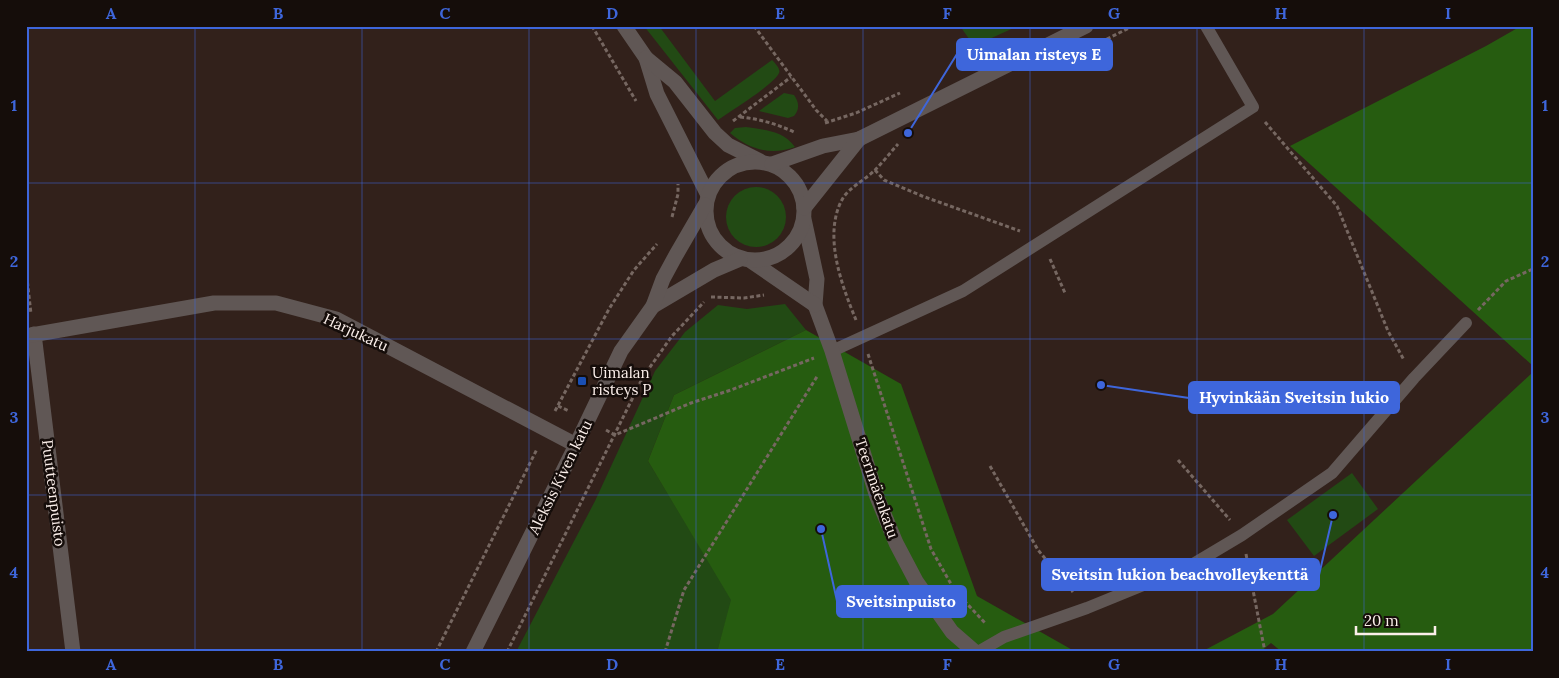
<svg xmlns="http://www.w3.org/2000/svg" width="1559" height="678" viewBox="0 0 1559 678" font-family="Lora,serif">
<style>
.green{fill:#224a14}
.forest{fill:#265c10}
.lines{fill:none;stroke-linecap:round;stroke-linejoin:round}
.path{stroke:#766761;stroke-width:3;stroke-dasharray:4 2.5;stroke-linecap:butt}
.service{stroke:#605755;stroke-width:12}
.minor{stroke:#605755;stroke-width:15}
.tertiary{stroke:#605755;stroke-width:15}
.grid{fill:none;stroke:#3e66db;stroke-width:1;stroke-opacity:0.55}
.transit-dot{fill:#1a4fb4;stroke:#150d0a;stroke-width:2}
.labels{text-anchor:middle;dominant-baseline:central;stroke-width:5;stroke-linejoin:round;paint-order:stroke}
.street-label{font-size:15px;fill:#fbefea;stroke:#150d0a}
.poi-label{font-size:15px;fill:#fbefea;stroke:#150d0a;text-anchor:start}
.leader{fill:none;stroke:#3e66db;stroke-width:2}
.callout-dot{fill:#3e66db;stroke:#150d0a;stroke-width:2}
.callout{fill:#3e66db;stroke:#3e66db;stroke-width:2}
.callout-label{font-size:16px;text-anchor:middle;font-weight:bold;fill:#fff}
.neatline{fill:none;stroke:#3e66db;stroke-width:2}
.grid-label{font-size:16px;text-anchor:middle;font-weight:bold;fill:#3e66db}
</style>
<rect width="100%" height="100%" fill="#32211b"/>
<!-- green -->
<g class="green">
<path d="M644,26h15l56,75 57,-41c3,3 9,9 7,13 -4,11 -50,39 -61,47z"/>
<polygon points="960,26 1018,26 974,46"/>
<path d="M784,93l10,2c5,7 6,14 0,21l-6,2 -29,-7z"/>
<path d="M746,127c18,3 37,3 49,20 -25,9 -46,2 -65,-14l5,-5z"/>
<circle cx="756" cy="217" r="30"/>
<polygon points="785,304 806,330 674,395 648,461 732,600 717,652 516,652 595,501 655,371 685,332 718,305 747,309"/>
<polygon points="1352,473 1378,509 1314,556 1287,520"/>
</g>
<!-- forest -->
<g class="forest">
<polygon points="1521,26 1533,26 1533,366 1290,146 1486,46"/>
<polygon points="806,330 901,384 977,596 1076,652 717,652 731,600 648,461 674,395"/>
<polygon points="1533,372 1533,652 1282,652 1271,643 1260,652 1201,652 1273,614"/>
</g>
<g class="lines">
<!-- path -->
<g class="path">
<polyline points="592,26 636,101"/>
<polyline points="754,26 816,110 827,121"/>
<polyline points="1101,42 1133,26"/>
<path d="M740,117c20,2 37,7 56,16"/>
<polyline points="733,121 791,77"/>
<polyline points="1265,122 1337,206 1388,331 1404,360"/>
<polyline points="825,123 856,113 900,93"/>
<polyline points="875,170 884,180 922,196 1020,231"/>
<polyline points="672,217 678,194 678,184"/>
<polyline points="1050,259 1065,293"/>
<polyline points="26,269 31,314"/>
<polyline points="711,297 744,298 764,295"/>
<polyline points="1478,310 1506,281 1533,269"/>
<path d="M856,320c-14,-34 -34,-86 -13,-122 6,-10 23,-19 32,-28 8,-8 15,-17 23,-26"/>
<polyline points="868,354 931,549 955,591 986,624"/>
<polyline points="558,406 569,411"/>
<polyline points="555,411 609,309 634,270 657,244"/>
<polyline points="606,430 615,435 691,403 731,390 814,358"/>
<polyline points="1178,460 1230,520"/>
<polyline points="990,466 1038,550 1073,592"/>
<polyline points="1246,554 1265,652"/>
<polyline points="436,652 537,449"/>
<polyline points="507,652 643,377 672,336 704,302"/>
<polyline points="665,652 684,590 818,375"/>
</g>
<!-- service -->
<g class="service">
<polyline points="832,351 963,291 1253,107 1206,26"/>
<polyline points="978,652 1004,637 1087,608 1190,566 1242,535 1332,473 1414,378 1466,323"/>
</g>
<!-- minor -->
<g class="minor">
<polyline points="804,219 817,279 815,305 832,351 877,497 896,543 916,581 952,632 975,652"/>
<polyline points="751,261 815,305"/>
<polyline points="34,334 73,652"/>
<polyline points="26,336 214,303 276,303 336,319 576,445"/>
</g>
<!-- tertiary -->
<g class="tertiary">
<polyline points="624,26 646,58 657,94 708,195"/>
<polyline points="646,58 675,82 715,133 728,145 760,161"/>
<circle cx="755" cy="211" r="49"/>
<polyline points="772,164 823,146 859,139 1086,26"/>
<polyline points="804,208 859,139"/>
<polyline points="653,306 714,270 740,259"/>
<polyline points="473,652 576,445 621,351 653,306 663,279 676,255 705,205"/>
</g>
</g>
<!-- grid -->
<path class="grid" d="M195,26v626M362,26v626M529,26v626M696,26v626M863,26v626M1030,26v626M1197,26v626M1364,26v626M26,183h1507M26,339h1507M26,495h1507"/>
<!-- markers -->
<rect class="transit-dot" x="577" y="376" width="10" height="10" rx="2.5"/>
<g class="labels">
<!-- street labels -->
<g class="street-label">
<text transform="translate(356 332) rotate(25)">Harjukatu</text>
<text transform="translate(560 477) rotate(-64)">Aleksis Kiven katu</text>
<text transform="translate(877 488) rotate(71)">Teerimäenkatu</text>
<text transform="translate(54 493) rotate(83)">Puutteenpuisto</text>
</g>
<!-- poi labels -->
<g class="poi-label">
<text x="592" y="372">Uimalan<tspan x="592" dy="17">risteys P</tspan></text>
</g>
</g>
<!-- callouts -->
<path class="leader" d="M908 133L957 54M1101 385L1189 398M1333 515L1319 575M821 529L837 601"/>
<g class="callout-dot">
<circle cx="908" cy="133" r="5"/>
<circle cx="1101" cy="385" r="5"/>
<circle cx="1333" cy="515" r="5"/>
<circle cx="821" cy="529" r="5"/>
</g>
<g class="callout">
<rect x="957" y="39" width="155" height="31" rx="5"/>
<rect x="1189" y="382" width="210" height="31" rx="5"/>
<rect x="1042" y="559" width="277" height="31" rx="5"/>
<rect x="837" y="586" width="129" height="31" rx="5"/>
</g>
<g class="callout-label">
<text x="1034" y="60">Uimalan risteys E</text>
<text x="1294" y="403">Hyvinkään Sveitsin lukio</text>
<text x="1180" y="580">Sveitsin lukion beachvolleykenttä</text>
<text x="901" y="607">Sveitsinpuisto</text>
</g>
<!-- border -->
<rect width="1559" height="678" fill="none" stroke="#150d0a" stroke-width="55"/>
<!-- scale -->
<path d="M1356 626v8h79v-8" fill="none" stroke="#fbefea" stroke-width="2.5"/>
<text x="1364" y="626" font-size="15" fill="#fbefea" stroke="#150d0a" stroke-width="4" paint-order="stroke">20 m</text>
<rect x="28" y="28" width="1504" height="622" class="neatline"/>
<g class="grid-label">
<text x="111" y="19">A</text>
<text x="278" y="19">B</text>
<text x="445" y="19">C</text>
<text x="612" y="19">D</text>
<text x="780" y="19">E</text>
<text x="947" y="19">F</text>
<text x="1114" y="19">G</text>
<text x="1281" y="19">H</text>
<text x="1448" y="19">I</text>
<text x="14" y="111">1</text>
<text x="1545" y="111">1</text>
<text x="14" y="267">2</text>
<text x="1545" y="267">2</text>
<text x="14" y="423">3</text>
<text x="1545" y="423">3</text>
<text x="14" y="578">4</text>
<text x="1545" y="578">4</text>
<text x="111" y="670">A</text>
<text x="278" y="670">B</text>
<text x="445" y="670">C</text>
<text x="612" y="670">D</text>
<text x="780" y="670">E</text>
<text x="947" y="670">F</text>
<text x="1114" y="670">G</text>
<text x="1281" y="670">H</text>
<text x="1448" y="670">I</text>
</g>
</svg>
